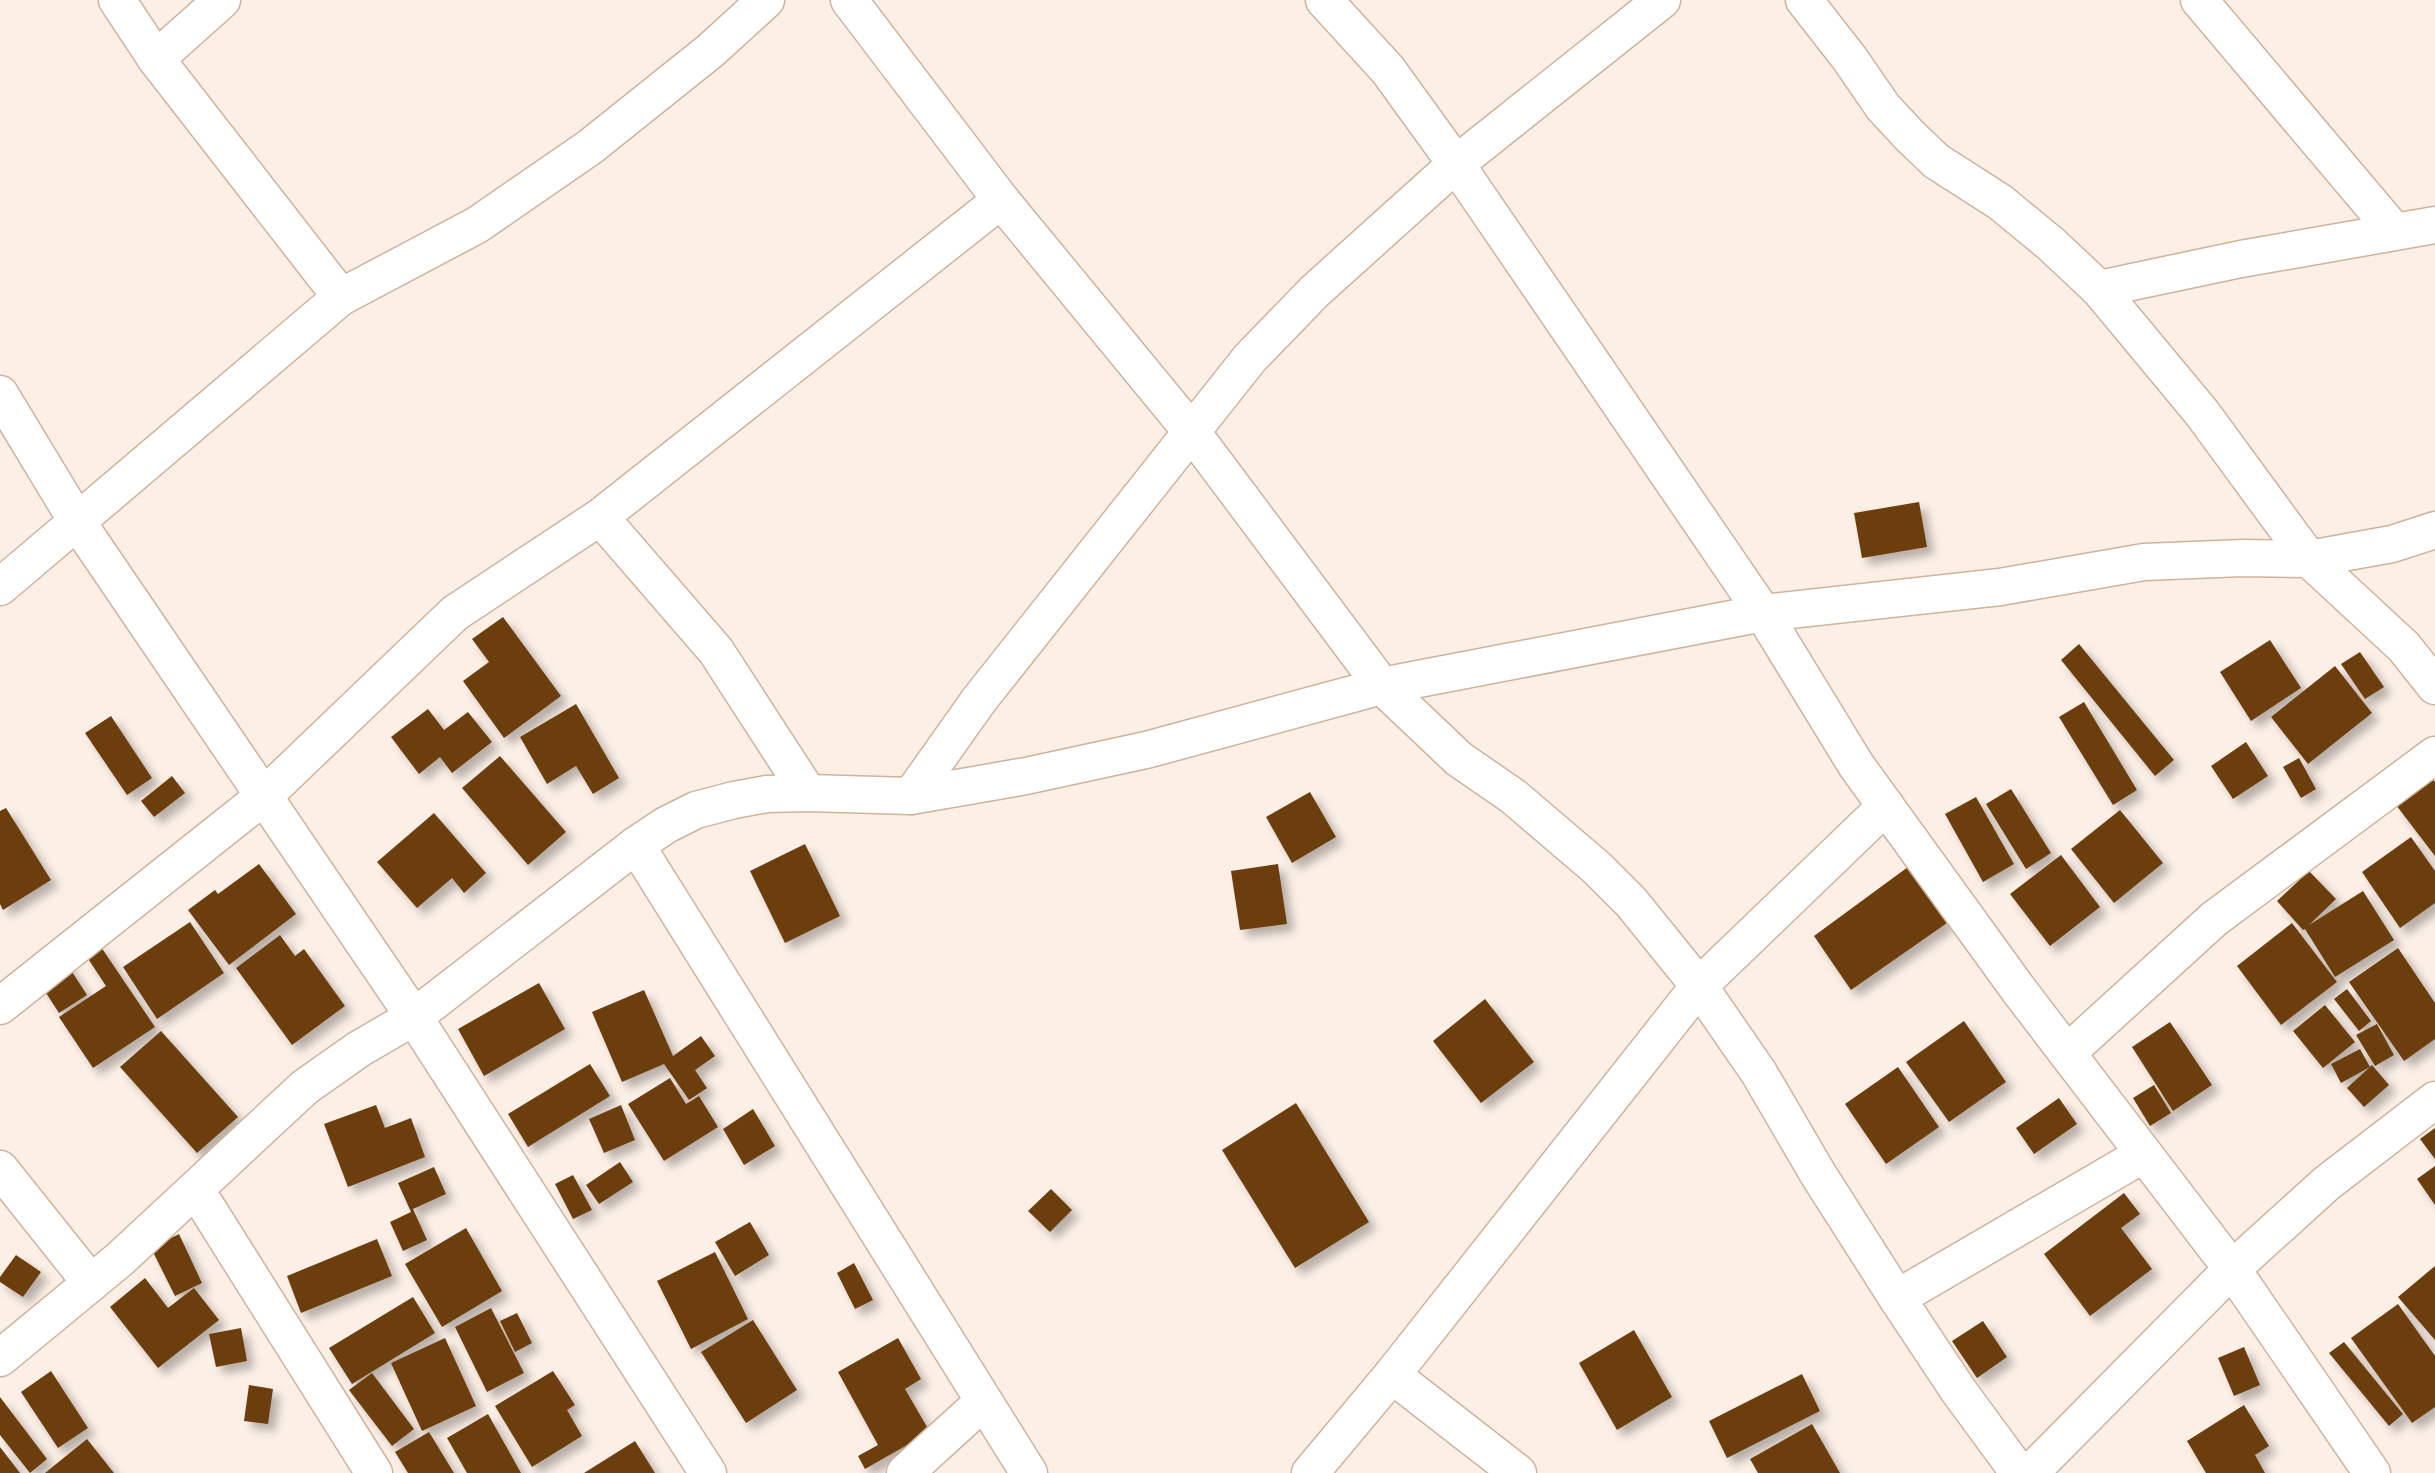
<svg xmlns="http://www.w3.org/2000/svg" width="2435" height="1473" viewBox="0 0 2435 1473" font-family="'Exo 2',sans-serif">
<style>
.building{fill:#6c3c0c;filter:url(#shadow)}
.lines{fill:none;stroke-linecap:round;stroke-linejoin:round}
.minor-casing{stroke:#cfb39c;stroke-width:39}
.minor{stroke:#fff;stroke-width:36}
</style>
<defs>
<filter id="shadow"><feDropShadow dx="7" dy="7" stdDeviation="4" flood-color="#0004"/></filter>
</defs>
<rect width="100%" height="100%" fill="#fbefe6"/>
<!-- building -->
<g class="building">
<polygon points="1919,502 1927,547 1862,558 1854,513"/>
<polygon points="503,617 561,696 504,738 463,681 489,662 472,639"/>
<polygon points="2270,640 2301,688 2251,721 2220,672"/>
<polygon points="2079,644 2174,760 2155,776 2061,660"/>
<polygon points="2360,652 2384,687 2365,699 2341,664"/>
<polygon points="2335,666 2372,713 2308,764 2271,717"/>
<polygon points="2084,702 2137,790 2113,805 2059,717"/>
<polygon points="576,704 619,778 593,794 576,766 547,784 520,737"/>
<polygon points="428,709 444,730 468,712 492,742 452,773 440,757 419,774 391,737"/>
<polygon points="111,716 152,778 127,795 85,733"/>
<polygon points="2246,742 2268,776 2233,799 2211,766"/>
<polygon points="500,756 566,832 528,865 462,788"/>
<polygon points="2299,758 2316,789 2301,798 2283,767"/>
<polygon points="172,776 185,793 154,817 141,801"/>
<polygon points="2432,778 2435,782 2435,856 2396,805"/>
<polygon points="2011,789 2051,853 2026,869 1986,804"/>
<polygon points="1310,792 1336,837 1292,863 1266,817"/>
<polygon points="1976,797 2014,864 1983,882 1945,814"/>
<polygon points="6,808 51,880 3,910 0,904 0,811"/>
<polygon points="2120,810 2163,863 2114,903 2071,849"/>
<polygon points="434,813 486,873 464,893 452,878 417,908 377,862"/>
<polygon points="2411,837 2435,871 2435,903 2400,928 2362,872"/>
<polygon points="805,844 840,916 785,943 750,871"/>
<polygon points="2061,855 2100,907 2050,946 2010,894"/>
<polygon points="259,864 296,914 229,965 188,910 215,890 218,894"/>
<polygon points="1278,864 1287,924 1240,930 1231,871"/>
<polygon points="1908,867 1947,923 1851,990 1814,936"/>
<polygon points="2309,871 2336,899 2309,925 2363,891 2394,940 2335,977 2305,929 2303,930 2277,901"/>
<polygon points="190,922 224,973 157,1019 123,967"/>
<polygon points="2292,923 2337,982 2281,1025 2237,966"/>
<polygon points="280,935 295,956 304,949 345,1006 292,1045 236,968"/>
<polygon points="99,944 155,1027 93,1068 59,1017 106,986 85,954"/>
<polygon points="2398,948 2435,1003 2435,1039 2404,1061 2349,982"/>
<polygon points="65,961 87,995 59,1013 37,979"/>
<polygon points="539,983 565,1029 484,1076 458,1029"/>
<polygon points="2347,989 2371,1021 2359,1031 2334,999"/>
<polygon points="644,990 673,1056 701,1036 715,1056 695,1070 707,1088 689,1100 664,1064 622,1082 592,1012"/>
<polygon points="1485,999 1534,1062 1481,1103 1433,1041"/>
<polygon points="2325,1005 2355,1042 2323,1068 2293,1031"/>
<polygon points="1964,1021 2006,1082 1949,1122 1906,1062"/>
<polygon points="2170,1022 2212,1085 2173,1111 2132,1047"/>
<polygon points="2377,1024 2394,1055 2375,1066 2356,1035"/>
<polygon points="161,1031 238,1117 197,1153 120,1067"/>
<polygon points="2360,1049 2370,1067 2341,1083 2331,1064"/>
<polygon points="590,1064 610,1096 528,1147 508,1114"/>
<polygon points="2372,1065 2389,1085 2364,1107 2347,1088"/>
<polygon points="1898,1067 1939,1127 1886,1164 1845,1104"/>
<polygon points="670,1078 686,1104 699,1096 718,1127 664,1161 628,1104"/>
<polygon points="2154,1085 2171,1113 2150,1126 2133,1098"/>
<polygon points="2059,1098 2077,1124 2034,1154 2016,1128"/>
<polygon points="1296,1103 1369,1222 1295,1268 1222,1150"/>
<polygon points="376,1105 385,1128 411,1118 425,1157 348,1187 324,1124"/>
<polygon points="621,1105 635,1140 604,1153 589,1119"/>
<polygon points="753,1109 775,1146 744,1165 723,1129"/>
<polygon points="2435,1128 2435,1159 2420,1139"/>
<polygon points="620,1162 633,1182 599,1204 586,1185"/>
<polygon points="2435,1166 2435,1205 2417,1179"/>
<polygon points="434,1167 446,1194 413,1209 427,1240 403,1251 390,1222 411,1212 398,1183"/>
<polygon points="573,1175 592,1210 573,1219 555,1184"/>
<polygon points="1051,1189 1072,1210 1050,1232 1028,1211"/>
<polygon points="2124,1193 2140,1214 2121,1228 2152,1269 2090,1316 2044,1254"/>
<polygon points="750,1222 769,1255 735,1276 715,1242"/>
<polygon points="466,1228 502,1291 442,1327 405,1264"/>
<polygon points="179,1234 202,1283 175,1296 151,1248"/>
<polygon points="377,1239 392,1276 301,1313 287,1276"/>
<polygon points="715,1252 748,1319 691,1349 657,1281"/>
<polygon points="16,1255 41,1272 23,1297 0,1282 0,1277"/>
<polygon points="854,1263 873,1300 855,1309 837,1273"/>
<polygon points="2435,1266 2435,1340 2398,1297"/>
<polygon points="145,1278 168,1308 194,1288 219,1320 158,1368 110,1307"/>
<polygon points="413,1297 435,1333 352,1384 329,1348"/>
<polygon points="2398,1304 2435,1356 2435,1407 2412,1423 2351,1338"/>
<polygon points="491,1308 524,1373 487,1392 455,1327"/>
<polygon points="517,1313 532,1343 515,1352 500,1321"/>
<polygon points="753,1320 797,1390 746,1423 701,1352"/>
<polygon points="1983,1321 2007,1357 1977,1378 1952,1341"/>
<polygon points="241,1328 247,1361 216,1367 209,1334"/>
<polygon points="1634,1330 1672,1397 1617,1430 1579,1363"/>
<polygon points="445,1338 476,1406 422,1431 391,1363"/>
<polygon points="898,1338 921,1379 905,1389 930,1432 865,1469 858,1456 878,1445 838,1372"/>
<polygon points="2344,1342 2403,1414 2389,1426 2329,1353"/>
<polygon points="2244,1347 2260,1385 2234,1396 2218,1358"/>
<polygon points="51,1371 88,1428 58,1448 21,1392"/>
<polygon points="553,1371 575,1405 567,1410 582,1436 532,1467 495,1406"/>
<polygon points="372,1373 414,1429 392,1446 349,1390"/>
<polygon points="1802,1374 1820,1411 1727,1458 1709,1421"/>
<polygon points="249,1385 273,1389 268,1424 244,1421"/>
<polygon points="0,1397 47,1459 30,1473 0,1435"/>
<polygon points="2244,1405 2269,1446 2255,1455 2265,1473 2206,1473 2187,1441"/>
<polygon points="488,1414 521,1473 467,1473 447,1438"/>
<polygon points="1812,1424 1840,1473 1758,1473 1750,1459"/>
<polygon points="429,1432 454,1473 408,1473 395,1452"/>
<polygon points="87,1439 114,1473 45,1473"/>
<polygon points="635,1441 655,1473 584,1473"/>
<polygon points="0,1447 20,1473 0,1473"/>
</g>
<g class="lines">
<defs>
<g id="minor">
<polyline points="117,0 156,59 341,297"/>
<polyline points="849,0 1001,200 1191,431 1382,686 1459,759 1514,797 1597,868 1631,902 1699,986 1759,1073 1818,1174 1897,1298 1958,1390 2019,1473"/>
<polyline points="1324,0 1388,70 1456,164 1763,613 1856,765 2018,989 2232,1269 2372,1473"/>
<polyline points="1804,0 1850,59 1883,107 1909,135 1936,161 2000,202 2051,244 2099,289 2202,413 2309,559 2404,647 2435,686"/>
<polyline points="2199,0 2394,231"/>
<polyline points="156,59 222,0"/>
<polyline points="2099,289 2241,259 2435,225"/>
<polyline points="0,394 78,523 414,1017 708,1473"/>
<polyline points="600,517 716,651 808,793"/>
<polyline points="0,587 341,297 477,225 590,147 710,51 766,0"/>
<polyline points="911,796 979,700 1250,358 1315,291 1456,164 1662,0"/>
<polyline points="636,845 1029,1473"/>
<polyline points="0,1006 263,797 455,613 600,517 1001,200"/>
<polyline points="2067,1053 2214,919 2435,755"/>
<polyline points="0,1169 91,1283"/>
<polyline points="196,1190 374,1473"/>
<polyline points="1897,1298 2144,1154"/>
<polyline points="0,1358 120,1259 305,1087 359,1049 414,1017 636,845 666,825 696,810 734,800 767,794 808,793 911,796 1026,776 1146,750 1382,686 1763,613 2000,587 2144,562 2243,558 2309,559 2392,544 2435,530"/>
<polyline points="1392,1375 1518,1473"/>
<polyline points="905,1473 983,1402"/>
<polyline points="1310,1473 1392,1375 1699,986 1886,806"/>
<polyline points="2030,1473 2232,1269 2327,1183 2435,1100"/>
</g>
</defs>
<!-- minor casing -->
<use href="#minor" class="minor-casing"/>
<!-- minor -->
<use href="#minor" class="minor"/>
</g>
</svg>
